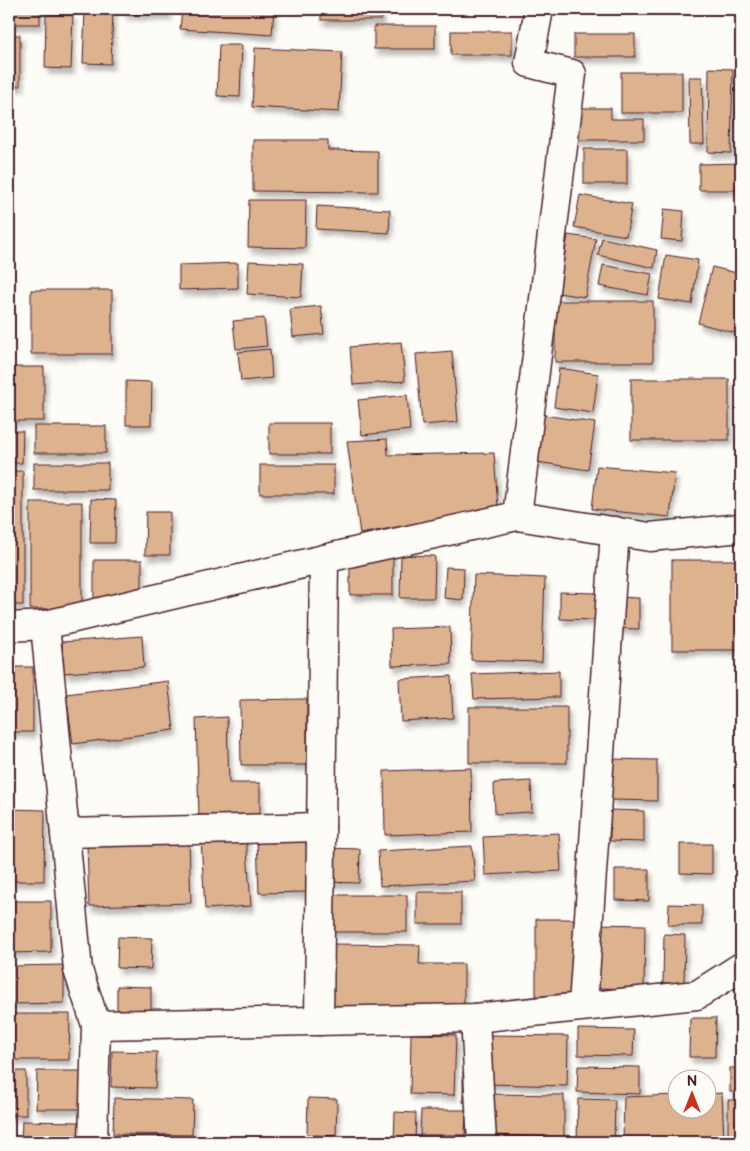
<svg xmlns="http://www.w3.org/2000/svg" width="750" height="1151" viewBox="0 0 750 1151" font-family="'Balsamiq Sans',sans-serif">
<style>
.building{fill:#ddb28e;stroke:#4a1f2b;filter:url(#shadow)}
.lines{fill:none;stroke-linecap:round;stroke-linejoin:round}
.minor-casing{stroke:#4a1f2b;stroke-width:31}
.minor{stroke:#fdfcf7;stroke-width:28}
</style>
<defs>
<filter id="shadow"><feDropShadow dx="3" dy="5.5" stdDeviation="2.5" flood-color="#0004"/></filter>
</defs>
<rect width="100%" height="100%" fill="#fdfcf7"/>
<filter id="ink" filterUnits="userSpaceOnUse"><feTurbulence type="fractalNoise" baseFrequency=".02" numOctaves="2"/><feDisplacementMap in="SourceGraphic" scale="10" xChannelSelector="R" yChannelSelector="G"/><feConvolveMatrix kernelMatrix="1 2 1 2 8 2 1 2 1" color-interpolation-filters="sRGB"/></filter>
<g filter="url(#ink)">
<!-- building -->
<g class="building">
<rect x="9" y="9" width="31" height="15"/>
<polygon points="85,9 113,9 111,64 83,63"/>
<polygon points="124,9 168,9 168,15 124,14"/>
<polygon points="182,9 274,9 272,35 180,29"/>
<rect x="321" y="9" width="60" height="11"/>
<polygon points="46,15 73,15 71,69 45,68"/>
<rect x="374" y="26" width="61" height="23"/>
<rect x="451" y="31" width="61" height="24"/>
<rect x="574" y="34" width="61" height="23"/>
<rect x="9" y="35" width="11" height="51"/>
<polygon points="219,45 242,45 240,97 217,96"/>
<polygon points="255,48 342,52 339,112 252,107"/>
<polygon points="709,68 733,69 731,153 708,152"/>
<rect x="621" y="72" width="61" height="41"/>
<polygon points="689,77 702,77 704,144 690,144"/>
<polygon points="572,108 611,108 611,119 644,119 644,140 572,140"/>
<polygon points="253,140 328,140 328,150 378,151 378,192 253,191"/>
<rect x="584" y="149" width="43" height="35"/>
<polygon points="741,163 741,190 699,190 699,164"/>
<polygon points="580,195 632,204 626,236 574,227"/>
<polygon points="249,200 306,200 305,248 248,247"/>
<polygon points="317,206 390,210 389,233 316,229"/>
<polygon points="664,209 684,211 682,241 661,239"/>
<polygon points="568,235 596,239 585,297 558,293"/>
<polygon points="602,238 657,250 654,268 598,255"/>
<polygon points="666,255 698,260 692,304 659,299"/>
<polygon points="249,261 303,264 301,297 247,294"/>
<polygon points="238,263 238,288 179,290 179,265"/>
<polygon points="603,265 652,274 648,295 599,286"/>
<polygon points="712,267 741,274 741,326 739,334 698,323"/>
<rect x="31" y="290" width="81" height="64"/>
<rect x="555" y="301" width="98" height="61"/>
<polygon points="321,306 324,334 293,337 290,309"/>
<polygon points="264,318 267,346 236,349 233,321"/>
<polygon points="401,342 405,381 353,385 350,347"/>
<polygon points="270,349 272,378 241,381 238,352"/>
<polygon points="452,351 458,422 422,425 416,354"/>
<rect x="9" y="367" width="35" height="54"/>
<polygon points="559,368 598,374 593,413 554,407"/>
<rect x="631" y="379" width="98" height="61"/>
<polygon points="126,381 152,382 151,425 126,425"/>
<polygon points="407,395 410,430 362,435 358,400"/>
<polygon points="538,414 595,423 588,470 531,461"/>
<rect x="269" y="423" width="61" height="31"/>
<rect x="34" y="426" width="72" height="27"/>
<polygon points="9,431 23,431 22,463 9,463"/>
<polygon points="387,439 388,455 494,453 498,508 360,534 347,441"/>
<rect x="34" y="463" width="74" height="27"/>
<rect x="260" y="465" width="74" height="29"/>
<polygon points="597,466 675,473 670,517 592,509"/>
<rect x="9" y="471" width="14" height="134"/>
<polygon points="91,499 116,500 115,543 90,543"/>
<rect x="30" y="502" width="52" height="107"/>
<polygon points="146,512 170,512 170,555 145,555"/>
<polygon points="393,548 393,595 350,595 350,556"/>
<polygon points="401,555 435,556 434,598 400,598"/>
<rect x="94" y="560" width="48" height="38"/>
<rect x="672" y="560" width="69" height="90"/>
<polygon points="446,567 464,568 463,600 444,598"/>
<polygon points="474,575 545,578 542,662 471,660"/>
<polygon points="560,592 597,593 596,620 560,619"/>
<polygon points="616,597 639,598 639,629 615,628"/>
<polygon points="450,627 451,664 392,666 391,629"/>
<polygon points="142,636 144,667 64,673 62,642"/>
<rect x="9" y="667" width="24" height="65"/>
<polygon points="559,671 559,697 474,699 472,674"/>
<polygon points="451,676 453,718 401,721 399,679"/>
<polygon points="168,681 174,730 73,744 66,694"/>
<polygon points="307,699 307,765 241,765 240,700"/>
<rect x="469" y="707" width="98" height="56"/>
<polygon points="227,717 229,783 260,783 260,815 199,815 196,719"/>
<polygon points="612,759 657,760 657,801 611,800"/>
<polygon points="471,768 472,832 385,835 384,771"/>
<polygon points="531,781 532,812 495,814 494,783"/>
<polygon points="9,809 45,810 44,881 9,881"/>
<polygon points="610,810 644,811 644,842 610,841"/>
<polygon points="559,833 561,871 485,875 483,837"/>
<polygon points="246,836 251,906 205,909 201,839"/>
<polygon points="257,839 309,839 310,892 259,893"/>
<polygon points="189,841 191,903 89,906 87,844"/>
<polygon points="680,844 712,844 712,874 680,873"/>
<polygon points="472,846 475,881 380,886 378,851"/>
<polygon points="325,848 360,849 359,883 323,882"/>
<polygon points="615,869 649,869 649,901 615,900"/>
<rect x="417" y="892" width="44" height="32"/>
<rect x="328" y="895" width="79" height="37"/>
<polygon points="9,901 51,901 51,952 9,953"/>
<polygon points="669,904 702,905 702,925 668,925"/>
<polygon points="536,919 574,919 575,996 536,997"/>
<polygon points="596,924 645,925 644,989 596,988"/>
<polygon points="664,934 685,935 684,983 663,983"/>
<polygon points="118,937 152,938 151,969 117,968"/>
<polygon points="330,944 420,945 419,964 464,964 464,1007 329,1006"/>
<polygon points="64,965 64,1003 9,1004 9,966"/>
<polygon points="117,986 151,987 151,1018 117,1018"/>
<polygon points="9,1014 70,1014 69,1060 9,1060"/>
<polygon points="690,1018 716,1018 715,1057 689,1057"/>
<polygon points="578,1029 634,1030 633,1056 578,1055"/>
<polygon points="411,1034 456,1035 454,1095 410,1094"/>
<polygon points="488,1035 568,1036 567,1086 487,1084"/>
<polygon points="112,1051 157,1052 155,1088 111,1087"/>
<polygon points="578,1066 640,1067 640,1094 577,1092"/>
<rect x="730" y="1068" width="11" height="24"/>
<rect x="9" y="1071" width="17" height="44"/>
<polygon points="37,1071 82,1071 82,1109 36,1109"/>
<rect x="463" y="1072" width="11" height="30"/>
<polygon points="722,1093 724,1142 623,1142 624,1097 678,1095 678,1108 708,1108 708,1094"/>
<polygon points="488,1094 564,1095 564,1137 487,1135"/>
<polygon points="114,1098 193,1100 192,1135 113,1134"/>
<polygon points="308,1098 337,1099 336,1136 307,1135"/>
<polygon points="578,1099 615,1100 614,1142 577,1142"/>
<rect x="728" y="1100" width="13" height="42"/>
<polygon points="421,1110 466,1110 465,1135 420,1135"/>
<polygon points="395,1112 416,1113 415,1142 394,1142"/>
<polygon points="22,1121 81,1122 80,1142 21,1142"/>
</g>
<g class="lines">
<defs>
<g id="minor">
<polyline points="517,516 572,74 529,63 539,9"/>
<polyline points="45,625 362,550 517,516 650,537 741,528"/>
<polyline points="9,627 45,625 78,970 96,1025 93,1142"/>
<polyline points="65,833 321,827"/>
<polyline points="583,1006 615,531"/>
<polyline points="475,1018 482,1142"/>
<polyline points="319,1021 324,559"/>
<polyline points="96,1025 475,1018 697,995 741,967"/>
</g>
</defs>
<!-- minor casing -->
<use href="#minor" class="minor-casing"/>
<!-- minor -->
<use href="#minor" class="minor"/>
</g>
</g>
<!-- margin -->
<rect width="750" height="1151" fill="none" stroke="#fdfcf7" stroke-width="30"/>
<rect x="15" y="15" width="720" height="1121" fill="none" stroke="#4a1f2b" stroke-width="2" filter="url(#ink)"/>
<!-- north arrow -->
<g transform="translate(692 1094)"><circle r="24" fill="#fdfcf7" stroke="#b5a4a5"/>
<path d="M0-4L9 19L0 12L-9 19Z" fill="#c8321e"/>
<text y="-8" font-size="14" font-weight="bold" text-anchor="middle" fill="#4a1f2b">N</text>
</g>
</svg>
